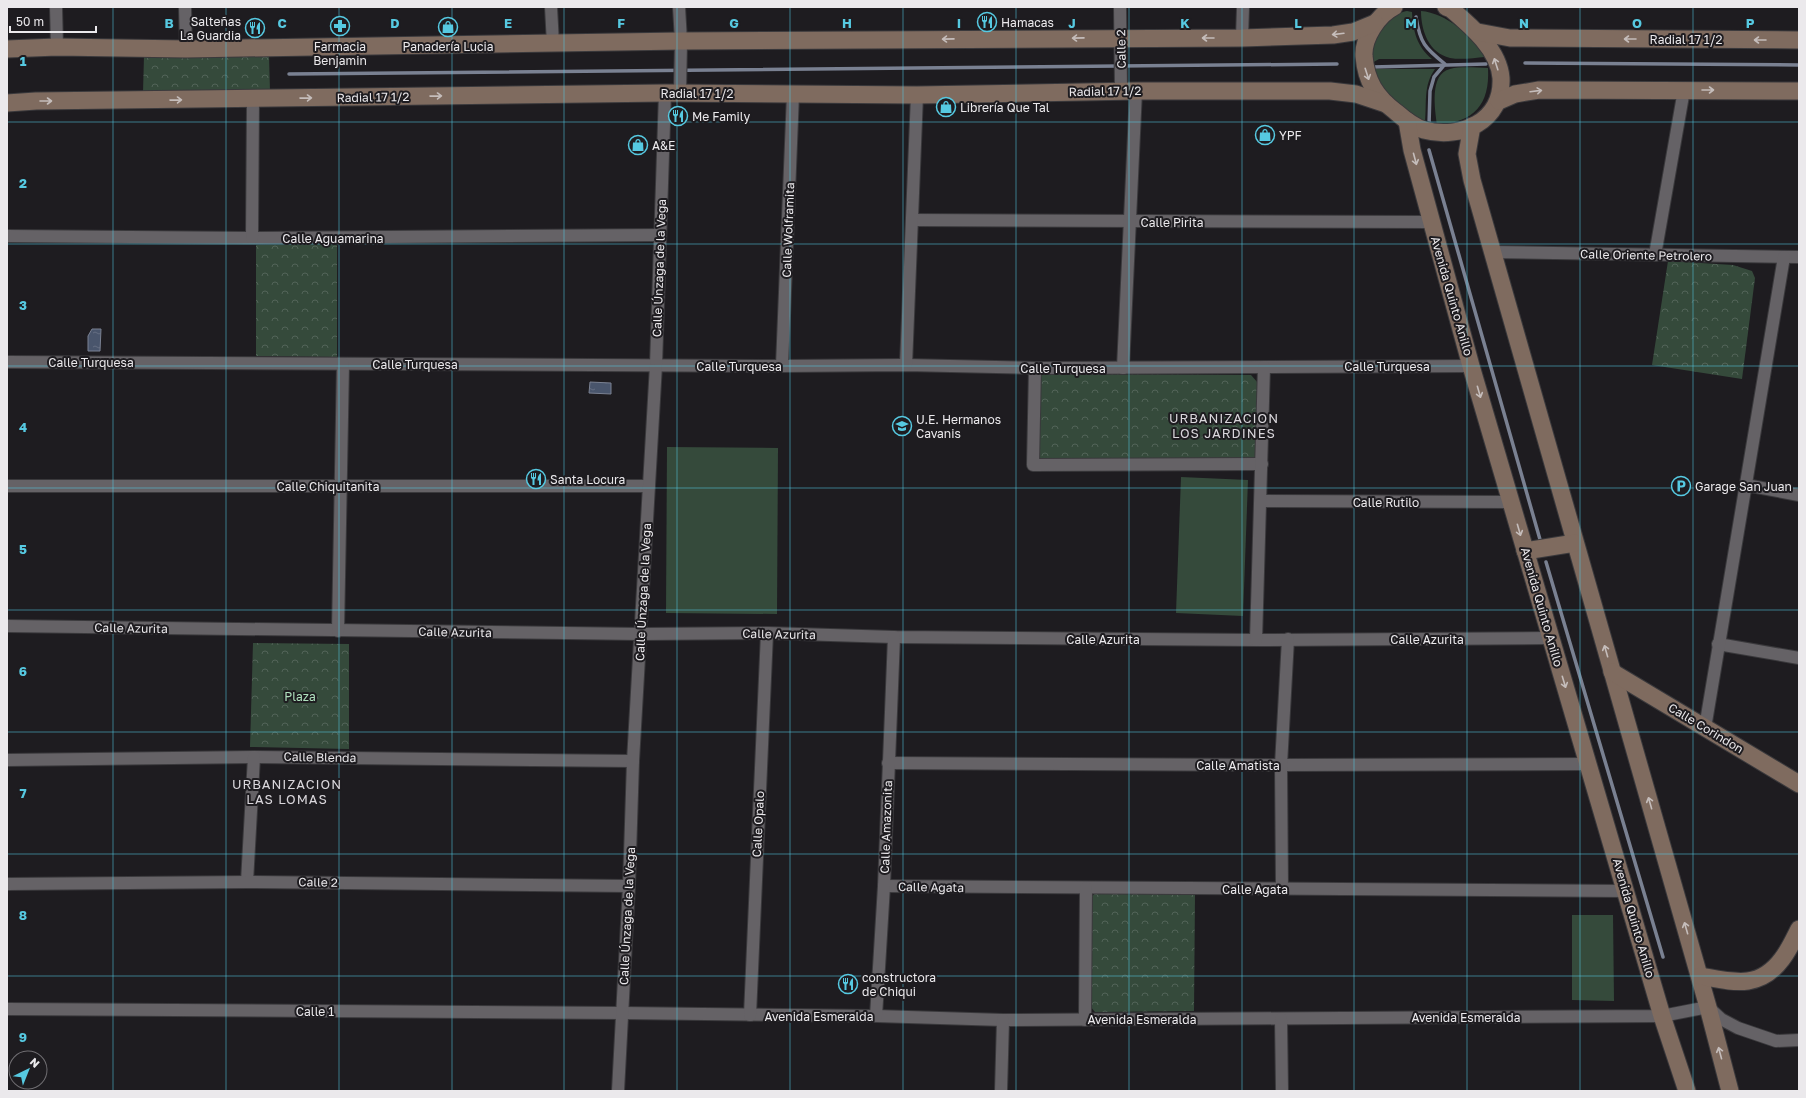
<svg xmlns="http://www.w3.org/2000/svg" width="1806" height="1098" viewBox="0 0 1806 1098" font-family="'Golos Text',sans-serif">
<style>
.grass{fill:#354a3b}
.park{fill:url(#park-crowns)}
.water{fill:url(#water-ripples);stroke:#7a8192}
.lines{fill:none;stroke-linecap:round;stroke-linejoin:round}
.stream{stroke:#7a8192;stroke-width:3.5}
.street-casing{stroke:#3a393c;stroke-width:14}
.secondary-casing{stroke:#3a393c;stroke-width:19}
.street{stroke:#656266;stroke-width:12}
.secondary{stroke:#7f6b5f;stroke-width:17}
.oneway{stroke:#c5bdbb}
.grid{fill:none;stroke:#56c9e1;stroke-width:1;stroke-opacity:0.55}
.labels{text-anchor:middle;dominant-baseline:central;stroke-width:4;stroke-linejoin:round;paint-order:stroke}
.poi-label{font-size:12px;fill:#ebe9ec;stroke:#1e1c20;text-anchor:start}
.street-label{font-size:12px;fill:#ebe9ec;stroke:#1e1c20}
.park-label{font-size:12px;fill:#afe0bd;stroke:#1e1c20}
.neighbourhood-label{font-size:13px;letter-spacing:1px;fill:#d9d6db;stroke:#1e1c20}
.grid-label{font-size:13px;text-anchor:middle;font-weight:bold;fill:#56c9e1;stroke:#1e1c20;stroke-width:4;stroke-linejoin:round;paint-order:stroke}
</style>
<defs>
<pattern id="park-crowns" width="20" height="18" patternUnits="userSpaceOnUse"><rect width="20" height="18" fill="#354a3b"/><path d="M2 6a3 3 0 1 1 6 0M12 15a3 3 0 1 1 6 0" fill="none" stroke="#526458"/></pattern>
<pattern id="water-ripples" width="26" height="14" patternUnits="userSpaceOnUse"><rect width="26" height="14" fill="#49556c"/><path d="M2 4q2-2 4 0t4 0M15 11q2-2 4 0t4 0" fill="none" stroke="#636d81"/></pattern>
</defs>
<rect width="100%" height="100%" fill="#1e1c20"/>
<!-- grass -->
<g class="grass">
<path d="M1407,11l5,1c1,19 5,35 20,47h-53l-7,4c-1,-9 2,-26 6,-34 4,-6 21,-17 29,-18z"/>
<path d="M1421,11c25,2 52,25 64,46 -11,1 -24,3 -35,1 -21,-5 -29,-27 -29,-47z"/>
<path d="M1488,68c2,37 -14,54 -51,57 -2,-16 -8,-51 13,-56 12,-3 26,-1 38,-1z"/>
<path d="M1372,69h63c-12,17 -8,33 -10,53l-9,-4 -29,-22z"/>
<polygon points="667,447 778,448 777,614 666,613"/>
<polygon points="1181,477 1248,480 1243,616 1176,613"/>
<polygon points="1572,915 1613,915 1614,1001 1572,1000"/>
</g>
<!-- park -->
<g class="park">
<polygon points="269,55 270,92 143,93 144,56"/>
<polygon points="256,244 337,244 337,357 256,356"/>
<polygon points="1668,261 1733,265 1752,271 1755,278 1742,379 1652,365"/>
<polygon points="1040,374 1251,375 1258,383 1258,457 1255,460 1038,461"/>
<polygon points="253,643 349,644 349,749 250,747"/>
<polygon points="1097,892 1195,893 1194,1011 1095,1012 1090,1006 1091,897"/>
</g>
<!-- water -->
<g class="water">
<polygon points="92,329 101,329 100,351 88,351 88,336"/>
<polygon points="590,382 611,383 611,394 589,393"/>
</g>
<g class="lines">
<!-- stream -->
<g class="stream">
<path d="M1416,17c4,26 9,31 29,47l-11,13 -4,14 -1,34"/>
<polyline points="1525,63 1799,65"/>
<polyline points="1373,67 1486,64"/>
<polyline points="289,74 1337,64"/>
<polyline points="1429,150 1541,543"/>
<polyline points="1546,562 1663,957"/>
</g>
<defs>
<g id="street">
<polyline points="56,7 57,47"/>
<polyline points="185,7 186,49"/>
<polyline points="551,7 553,44"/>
<polyline points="679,7 681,41 680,93"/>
<polyline points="1120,7 1121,91"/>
<polyline points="1242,38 1243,7"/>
<polyline points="912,220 1432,222"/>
<polyline points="7,236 252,238 660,235"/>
<polyline points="252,238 253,99"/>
<polyline points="1492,252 1799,257"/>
<polyline points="1655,255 1684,90"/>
<polyline points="7,362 782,366 906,365 1035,368 1471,366"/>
<polyline points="906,365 917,95"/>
<polyline points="782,366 793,94"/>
<polyline points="1035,368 1033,465 1262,464"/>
<polyline points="1123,368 1136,91"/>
<polyline points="1746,485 1799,495"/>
<polyline points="7,486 649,486"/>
<polyline points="1261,501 1511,502"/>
<polyline points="7,626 641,634 767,633 894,637 1256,640 1550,638"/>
<polyline points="338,631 343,364"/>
<polyline points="1256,640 1264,367"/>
<polyline points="1718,644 1799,658"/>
<polyline points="1705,728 1784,257"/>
<polyline points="7,760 254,757 633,761"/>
<polyline points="888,763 1281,765 1588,764"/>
<polyline points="247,882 254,757"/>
<polyline points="7,884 247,882 629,886"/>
<polyline points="884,886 1625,891"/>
<polyline points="1282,889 1281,765 1288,639"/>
<polyline points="7,1009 623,1013 876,1016 1003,1020 1662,1016 1708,1007 1721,1019 1738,1028 1776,1041 1799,1040"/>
<polyline points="750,1015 767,633"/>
<polyline points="876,1016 884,886 894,637"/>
<polyline points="1281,1019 1282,1091"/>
<polyline points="1085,1020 1086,888"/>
<polyline points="618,1091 629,886 633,761 656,365 665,93"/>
<polyline points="1001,1091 1003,1020"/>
</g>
<g id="secondary">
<path d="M1394,7c-16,8 -31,31 -30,49 2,25 12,41 32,56 8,7 18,15 28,18 37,10 79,-9 77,-52 -2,-28 -30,-52 -50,-69l-5,-2"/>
<polyline points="1478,32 1510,38 1799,40"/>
<polyline points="7,49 57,47 186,49 681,41 1242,38 1333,35 1353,32 1375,23"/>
<polyline points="1499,101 1515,94 1539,90 1799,91"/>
<polyline points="7,103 36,101 665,93 917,95 1136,91 1330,91 1356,94 1386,104"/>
<polyline points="1407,121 1412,150 1471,366 1662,1016 1687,1091"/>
<polyline points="1472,126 1467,154 1472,180 1708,1007 1730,1091"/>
<polyline points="1525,551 1575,543"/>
<polyline points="1612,672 1799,784"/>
<path d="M1700,976c33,6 59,14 82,-17 7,-9 12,-20 17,-30"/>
</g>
</defs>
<!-- street casing -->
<use href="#street" class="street-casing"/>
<!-- secondary casing -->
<use href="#secondary" class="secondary-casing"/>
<!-- street -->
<use href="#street" class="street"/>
<!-- secondary -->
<use href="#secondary" class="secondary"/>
</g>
<!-- one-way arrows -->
<defs><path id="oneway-shaft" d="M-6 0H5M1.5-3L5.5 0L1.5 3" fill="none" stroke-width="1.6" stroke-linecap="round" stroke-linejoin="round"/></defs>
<g class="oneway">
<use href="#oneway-shaft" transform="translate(1338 34) rotate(173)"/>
<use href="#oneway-shaft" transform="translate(1078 38) rotate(179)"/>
<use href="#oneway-shaft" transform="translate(1208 38) rotate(-180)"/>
<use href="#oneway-shaft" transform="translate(948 39) rotate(179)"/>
<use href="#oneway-shaft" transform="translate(1630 39) rotate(-180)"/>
<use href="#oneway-shaft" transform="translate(1760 40) rotate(-180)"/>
<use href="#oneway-shaft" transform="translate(1496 64) rotate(-108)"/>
<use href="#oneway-shaft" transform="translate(1367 74) rotate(72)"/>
<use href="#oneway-shaft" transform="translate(1708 90)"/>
<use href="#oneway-shaft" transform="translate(1536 91) rotate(-7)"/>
<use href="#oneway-shaft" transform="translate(436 96) rotate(-1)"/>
<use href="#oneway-shaft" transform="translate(306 98) rotate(-1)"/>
<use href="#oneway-shaft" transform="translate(176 100) rotate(-1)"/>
<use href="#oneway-shaft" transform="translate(46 101)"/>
<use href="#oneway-shaft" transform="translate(1415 159) rotate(75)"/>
<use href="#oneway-shaft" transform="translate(1479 392) rotate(74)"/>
<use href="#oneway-shaft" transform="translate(1519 530) rotate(74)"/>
<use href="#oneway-shaft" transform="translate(1606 651) rotate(-106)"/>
<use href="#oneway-shaft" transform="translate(1564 682) rotate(73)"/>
<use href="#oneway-shaft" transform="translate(1650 803) rotate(-106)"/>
<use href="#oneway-shaft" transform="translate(1686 928) rotate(-106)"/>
<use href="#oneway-shaft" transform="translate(1720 1053) rotate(-105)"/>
</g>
<!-- grid -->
<path class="grid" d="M113,7v1084M226,7v1084M339,7v1084M452,7v1084M564,7v1084M677,7v1084M790,7v1084M903,7v1084M1016,7v1084M1129,7v1084M1242,7v1084M1354,7v1084M1467,7v1084M1580,7v1084M1693,7v1084M7,122h1792M7,244h1792M7,366h1792M7,488h1792M7,610h1792M7,732h1792M7,854h1792M7,976h1792"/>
<!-- icons -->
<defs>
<symbol id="restaurant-ring" viewBox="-11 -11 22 22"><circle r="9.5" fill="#1e1c20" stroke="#56c9e1" stroke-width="1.5"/><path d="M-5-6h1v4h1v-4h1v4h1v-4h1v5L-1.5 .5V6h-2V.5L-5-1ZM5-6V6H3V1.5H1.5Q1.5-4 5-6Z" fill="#56c9e1"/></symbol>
<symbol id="pharmacy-ring" viewBox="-11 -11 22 22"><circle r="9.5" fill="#1e1c20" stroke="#56c9e1" stroke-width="1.5"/><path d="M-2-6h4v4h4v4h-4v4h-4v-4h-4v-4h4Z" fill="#56c9e1"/></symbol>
<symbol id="shop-ring" viewBox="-11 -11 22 22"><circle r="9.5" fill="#1e1c20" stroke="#56c9e1" stroke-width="1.5"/><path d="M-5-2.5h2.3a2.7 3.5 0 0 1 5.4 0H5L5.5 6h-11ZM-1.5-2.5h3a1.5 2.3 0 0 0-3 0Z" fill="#56c9e1"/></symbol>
<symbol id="school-ring" viewBox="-11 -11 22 22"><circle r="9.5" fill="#1e1c20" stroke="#56c9e1" stroke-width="1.5"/><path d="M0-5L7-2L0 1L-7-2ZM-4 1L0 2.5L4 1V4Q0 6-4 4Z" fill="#56c9e1"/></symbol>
<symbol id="parking-ring" viewBox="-11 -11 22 22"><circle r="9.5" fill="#1e1c20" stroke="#56c9e1" stroke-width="1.5"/><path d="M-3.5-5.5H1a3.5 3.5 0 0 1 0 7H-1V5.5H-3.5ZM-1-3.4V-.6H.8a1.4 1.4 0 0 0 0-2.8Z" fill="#56c9e1"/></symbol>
</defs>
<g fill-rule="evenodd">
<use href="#restaurant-ring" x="976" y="11" width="22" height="22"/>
<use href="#pharmacy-ring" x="329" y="15" width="22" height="22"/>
<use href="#shop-ring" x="437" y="16" width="22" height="22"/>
<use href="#restaurant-ring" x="244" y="17" width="22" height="22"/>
<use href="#shop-ring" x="935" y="96" width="22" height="22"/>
<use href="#restaurant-ring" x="667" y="105" width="22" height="22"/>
<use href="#shop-ring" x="1254" y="124" width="22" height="22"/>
<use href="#shop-ring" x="627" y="134" width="22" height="22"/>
<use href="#school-ring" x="891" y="415" width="22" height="22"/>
<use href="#restaurant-ring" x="525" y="468" width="22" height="22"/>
<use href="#parking-ring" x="1670" y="475" width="22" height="22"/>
<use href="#restaurant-ring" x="837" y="973" width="22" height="22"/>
</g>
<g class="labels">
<!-- poi labels -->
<g class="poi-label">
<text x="241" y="21" text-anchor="end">Salteñas<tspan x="241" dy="14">La Guardia</tspan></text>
<text x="1001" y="22">Hamacas</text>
<text x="340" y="46" text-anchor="middle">Farmacia<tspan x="340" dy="14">Benjamin</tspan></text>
<text x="448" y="46" text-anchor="middle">Panadería Lucia</text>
<text x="960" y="107">Librería Que Tal</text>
<text x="692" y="116">Me Family</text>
<text x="1279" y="135">YPF</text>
<text x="652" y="145">A&amp;E</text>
<text x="916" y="419">U.E. Hermanos<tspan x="916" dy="14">Cavanis</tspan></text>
<text x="550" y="479">Santa Locura</text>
<text x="1695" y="486">Garage San Juan</text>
<text x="862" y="977">constructora<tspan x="862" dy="14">de Chiqui</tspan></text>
</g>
<!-- street labels -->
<g class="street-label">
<text x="1686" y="39">Radial 17 1/2</text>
<text transform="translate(1121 49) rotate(-91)">Calle 2</text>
<text transform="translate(1105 91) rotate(-1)">Radial 17 1/2</text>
<text x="697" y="93">Radial 17 1/2</text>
<text transform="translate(373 97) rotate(-1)">Radial 17 1/2</text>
<text x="1172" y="222">Calle Pirita</text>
<text transform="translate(788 230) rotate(-88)">Calle Wolframita</text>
<text x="333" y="238">Calle Aguamarina</text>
<text transform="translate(1646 255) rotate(1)">Calle Oriente Petrolero</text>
<text transform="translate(659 268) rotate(-88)">Calle Únzaga de la Vega</text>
<text transform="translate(1452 296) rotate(74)">Avenida Quinto Anillo</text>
<text x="91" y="362">Calle Turquesa</text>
<text x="415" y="364">Calle Turquesa</text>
<text x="739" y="366">Calle Turquesa</text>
<text x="1387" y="366">Calle Turquesa</text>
<text x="1063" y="368">Calle Turquesa</text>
<text x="328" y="486">Calle Chiquitanita</text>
<text x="1386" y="502">Calle Rutilo</text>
<text transform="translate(643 592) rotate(-87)">Calle Únzaga de la Vega</text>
<text transform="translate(1542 607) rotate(74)">Avenida Quinto Anillo</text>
<text transform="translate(131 628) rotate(1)">Calle Azurita</text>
<text transform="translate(455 632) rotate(1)">Calle Azurita</text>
<text transform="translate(779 634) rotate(1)">Calle Azurita</text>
<text x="1103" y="639">Calle Azurita</text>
<text x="1427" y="639">Calle Azurita</text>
<text transform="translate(1706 728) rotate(31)">Calle Corindon</text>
<text transform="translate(320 757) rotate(1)">Calle Blenda</text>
<text x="1238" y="765">Calle Amatista</text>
<text transform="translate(758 824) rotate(-87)">Calle Opalo</text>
<text transform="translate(886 827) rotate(-88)">Calle Amazonita</text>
<text transform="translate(318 882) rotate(1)">Calle 2</text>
<text transform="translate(931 887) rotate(1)">Calle Agata</text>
<text x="1255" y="889">Calle Agata</text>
<text transform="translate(627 916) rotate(-87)">Calle Únzaga de la Vega</text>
<text transform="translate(1634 918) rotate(74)">Avenida Quinto Anillo</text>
<text x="315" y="1011">Calle 1</text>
<text x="819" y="1016">Avenida Esmeralda</text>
<text x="1466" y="1017">Avenida Esmeralda</text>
<text x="1142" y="1019">Avenida Esmeralda</text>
</g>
<!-- park labels -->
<g class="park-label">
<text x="300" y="696">Plaza</text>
</g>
<!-- neighbourhood labels -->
<g class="neighbourhood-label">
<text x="1224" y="418">URBANIZACION<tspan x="1224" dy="15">LOS JARDINES</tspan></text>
<text x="287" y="784">URBANIZACION<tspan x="287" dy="15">LAS LOMAS</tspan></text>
</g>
</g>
<g class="grid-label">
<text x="169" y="28">B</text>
<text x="282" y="28">C</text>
<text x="395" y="28">D</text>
<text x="508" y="28">E</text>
<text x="621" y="28">F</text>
<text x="734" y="28">G</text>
<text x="847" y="28">H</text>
<text x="959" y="28">I</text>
<text x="1072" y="28">J</text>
<text x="1185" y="28">K</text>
<text x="1298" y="28">L</text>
<text x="1411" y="28">M</text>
<text x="1524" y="28">N</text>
<text x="1637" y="28">O</text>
<text x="1750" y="28">P</text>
<text x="23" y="66">1</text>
<text x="23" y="188">2</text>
<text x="23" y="310">3</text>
<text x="23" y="432">4</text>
<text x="23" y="554">5</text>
<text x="23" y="676">6</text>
<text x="23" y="798">7</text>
<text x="23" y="920">8</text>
<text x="23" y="1042">9</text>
</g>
<!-- border -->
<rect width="1806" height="1098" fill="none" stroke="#ebe9ec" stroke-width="16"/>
<!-- north arrow -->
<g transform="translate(28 1070) rotate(43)"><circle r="19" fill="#1e1c20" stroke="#706e72"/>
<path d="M0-3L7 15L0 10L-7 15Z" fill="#56c9e1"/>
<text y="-6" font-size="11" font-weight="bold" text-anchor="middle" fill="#ebe9ec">N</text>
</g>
<!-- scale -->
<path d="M10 26v6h86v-6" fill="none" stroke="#ebe9ec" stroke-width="2"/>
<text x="16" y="26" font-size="12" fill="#ebe9ec" stroke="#1e1c20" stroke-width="3" paint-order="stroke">50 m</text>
</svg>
